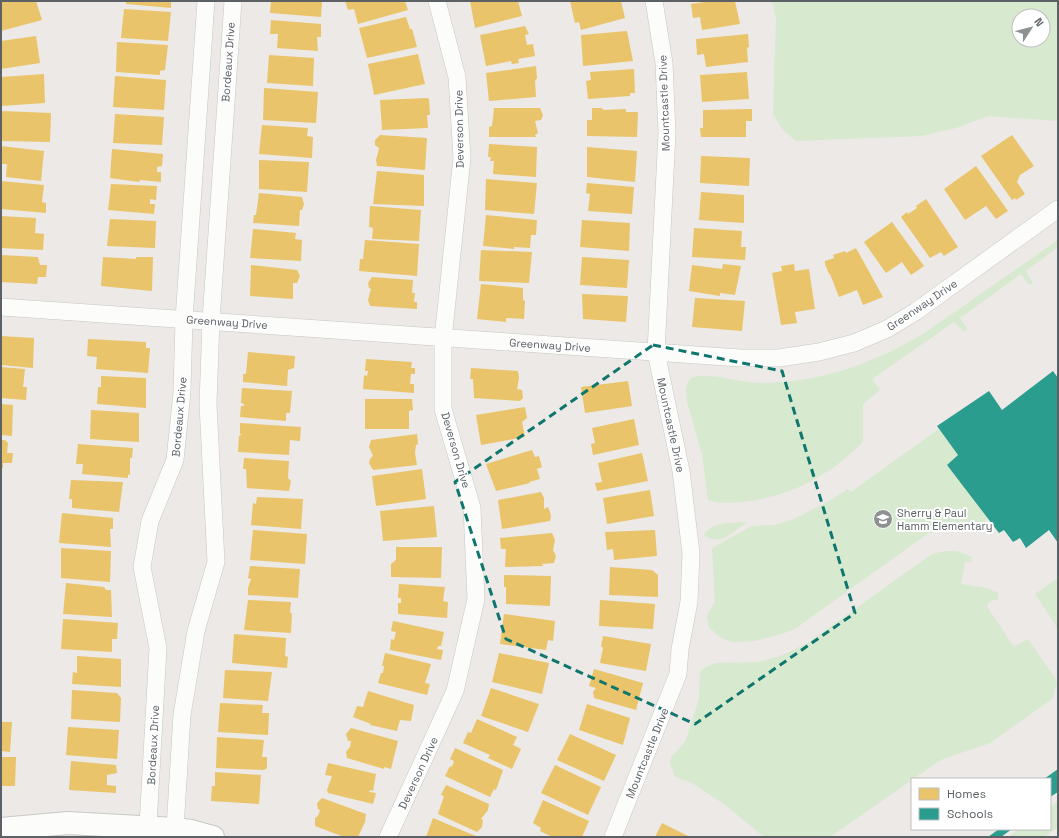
<svg xmlns="http://www.w3.org/2000/svg" width="1059" height="838" viewBox="0 0 1059 838" font-family="'Space Grotesk',sans-serif">
<style>
.green{fill:#d7e9cf;fill-rule:evenodd}
.homes{fill:#e9c46a}
.schools{fill:#2a9d8f}
.lines{fill:none;stroke-linecap:round;stroke-linejoin:round}
.street-casing{stroke:#c7c7c7;stroke-width:18}
.secondary-casing{stroke:#c8c8c8;stroke-width:24}
.street{stroke:#fcfcfb;stroke-width:17}
.secondary{stroke:#fcfcfb;stroke-width:22}
.marked{fill:none;stroke:#0f766e;stroke-width:3;stroke-dasharray:8 5;stroke-linejoin:round}
.labels{text-anchor:middle;dominant-baseline:central;stroke-width:4;stroke-linejoin:round;paint-order:stroke}
.street-label{font-size:11px;fill:#5b6165;stroke:#fff}
.poi-label{font-size:11px;fill:#5b6165;stroke:#fff;text-anchor:start}
</style>
<rect width="100%" height="100%" fill="#ece9e6"/>
<!-- green -->
<g class="green">
<path d="M772,1h286v120l-70,-5 -32,12 -35,8 -125,5 -13,-11 -10,-16 3,-96zM1019,16h24v24h-24z"/>
<path d="M1058,240v7l-32,24 7,12 -4,2 -8,-11 -61,44 7,10 -3,4 -10,-10 -82,57 8,11 -17,14v36l-2,4c-32,31 -69,52 -113,57 -13,2 -27,3 -40,-1l-6,-46 -15,-53 -1,-12 3,-9 4,-3c23,-4 46,6 69,6 58,0 116,-21 164,-51z"/>
<path d="M939,429l19,26 -11,10 41,54 -16,12c-13,-11 -32,-1 -45,3l-132,95c-15,6 -56,19 -71,10 -5,-2 -10,-8 -15,-11l-2,-13 8,-13 -3,-54 40,-22 22,-1 20,-6 35,-18 19,-12 3,3z"/>
<path d="M748,522c-15,8 -26,26 -44,13 7,-14 31,-12 44,-13z"/>
<polygon points="945,551 957,551 972,557 971,562 965,562 961,584 987,588 998,593 998,600 993,600 987,604 988,608 1014,647 1028,639 1055,678 1057,683 1052,699 990,743 943,759 936,763 830,837 764,837 724,804 692,783 675,777 670,763 671,757 685,742 687,737 699,699 700,672 704,668 715,663 758,662 780,656 806,644 932,554"/>
<polygon points="1058,578 1058,633 1055,624 1035,594"/>
<polygon points="1058,801 1058,827 1044,837 1008,837 1019,829 1050,829 1050,807"/>
</g>
<!-- homes -->
<g class="homes">
<polygon points="6,1 36,1 42,20 1,31 1,2"/>
<polygon points="126,1 171,1 171,8 126,4"/>
<polygon points="271,1 322,1 321,17 270,13"/>
<polygon points="345,1 405,1 408,10 358,24 354,9 348,10"/>
<polygon points="470,1 518,1 522,16 475,28"/>
<polygon points="570,1 621,1 625,18 581,30 579,22 575,23"/>
<polygon points="711,1 735,1 740,24 702,30 700,17 693,18 691,4"/>
<polygon points="124,9 171,12 168,41 121,38"/>
<polygon points="406,17 410,29 412,29 417,47 367,58 359,28"/>
<polygon points="271,20 321,24 321,37 317,37 318,51 277,48 278,34 270,34"/>
<polygon points="525,26 529,34 525,35 527,45 533,44 535,56 518,59 519,63 512,64 511,61 486,66 480,35"/>
<polygon points="627,31 633,61 583,66 581,35"/>
<polygon points="748,34 749,47 747,48 748,62 706,67 704,54 697,55 696,39"/>
<polygon points="36,36 40,63 1,69 1,41"/>
<polygon points="117,42 168,45 165,70 160,71 160,75 116,72"/>
<polygon points="418,54 425,84 374,95 368,64"/>
<polygon points="269,55 314,58 313,86 267,83"/>
<polygon points="536,66 537,78 535,81 536,97 489,101 486,73"/>
<polygon points="634,69 635,93 630,93 630,96 588,99 586,81 591,80 590,72"/>
<polygon points="747,72 749,99 702,102 700,75"/>
<polygon points="44,74 45,103 1,106 1,77"/>
<polygon points="115,76 166,80 164,110 113,107"/>
<polygon points="264,88 318,92 316,123 263,120"/>
<polygon points="427,98 429,99 430,115 427,115 428,128 382,130 380,100"/>
<polygon points="494,108 540,108 543,115 541,120 535,121 538,133 535,135 536,137 489,137 489,127 492,126"/>
<polygon points="592,108 601,108 604,110 626,109 626,112 638,112 637,137 587,136 587,120 592,120"/>
<polygon points="752,109 752,121 746,121 746,137 701,137 700,128 703,128 703,110"/>
<polygon points="1,111 51,113 50,142 1,141"/>
<polygon points="115,114 164,117 162,145 113,143"/>
<polygon points="262,125 308,128 307,136 313,137 312,158 259,154"/>
<polygon points="380,135 427,138 425,170 377,166 376,160 379,148 375,145 375,140"/>
<polygon points="1012,135 1034,166 1020,175 1017,182 1025,194 1016,200 1015,198 1012,200 981,156"/>
<polygon points="489,144 537,147 536,177 493,174 494,161 490,161 491,157 488,157"/>
<polygon points="1,146 44,151 41,181 6,177 7,164 1,164"/>
<polygon points="587,147 637,151 635,182 587,177"/>
<polygon points="112,149 163,154 162,166 157,167 157,172 161,172 161,182 140,180 139,182 110,178"/>
<polygon points="701,156 750,158 749,186 700,183"/>
<polygon points="259,160 309,162 307,192 259,189"/>
<polygon points="976,166 1008,211 996,219 986,206 965,220 944,189"/>
<polygon points="377,171 424,175 424,206 373,204"/>
<polygon points="486,179 537,183 534,214 485,210"/>
<polygon points="1,181 44,185 42,202 46,203 46,213 1,209"/>
<polygon points="587,183 634,187 632,214 588,211 590,194 586,193"/>
<polygon points="111,184 157,186 156,200 150,199 150,204 155,204 154,214 108,210"/>
<polygon points="701,192 744,195 744,223 699,220"/>
<polygon points="259,193 302,197 304,204 302,210 300,210 299,226 253,223 254,215 256,215"/>
<polygon points="926,199 958,247 944,256 941,252 930,258 901,217 907,212 908,214 917,208 916,206"/>
<polygon points="370,206 421,210 419,241 372,239 373,228 369,227"/>
<polygon points="486,215 537,220 536,235 531,235 530,248 514,247 514,249 483,246"/>
<polygon points="1,216 36,218 35,233 44,234 43,250 1,248"/>
<polygon points="110,219 156,221 155,248 107,246"/>
<polygon points="582,220 630,223 629,251 580,247"/>
<polygon points="892,222 924,266 911,275 902,262 886,273 864,242"/>
<polygon points="694,228 742,231 741,247 746,247 745,260 692,257"/>
<polygon points="253,229 296,233 295,239 302,240 301,261 250,258"/>
<polygon points="365,240 419,244 417,276 359,271 360,259 363,259"/>
<polygon points="856,248 883,297 863,305 857,290 839,297 830,274 829,274 825,264 825,261 834,258 833,255 845,251 846,253"/>
<polygon points="481,250 532,252 529,283 479,281"/>
<polygon points="1,255 38,257 40,265 47,265 46,277 38,277 37,284 1,282"/>
<polygon points="103,257 136,259 136,257 153,257 152,291 101,286"/>
<polygon points="582,257 629,260 627,288 580,285"/>
<polygon points="723,264 741,266 735,295 720,293 720,296 689,291 692,265 722,269"/>
<polygon points="794,264 795,271 809,269 815,309 795,312 797,323 781,325 772,273 782,271 781,266"/>
<polygon points="251,265 297,270 300,276 297,283 293,283 293,299 250,296"/>
<polygon points="372,277 413,280 412,293 415,293 414,302 417,302 417,309 370,306 368,300 371,289 369,288 368,283"/>
<polygon points="481,284 523,288 523,300 525,301 524,319 506,318 506,322 477,319"/>
<polygon points="582,294 628,296 626,322 583,319"/>
<polygon points="695,298 745,301 742,331 692,327"/>
<polygon points="1,336 34,338 33,368 1,365"/>
<polygon points="88,339 146,342 146,348 150,348 148,373 96,369 97,357 87,356"/>
<polygon points="248,352 295,356 294,368 288,370 287,386 243,382 243,374 246,374"/>
<polygon points="366,359 412,362 411,368 415,368 415,374 411,374 410,384 414,384 414,393 363,389 364,375 367,376 368,371 365,371"/>
<polygon points="1,367 25,369 23,387 27,387 26,400 1,398"/>
<polygon points="471,368 518,371 519,378 517,389 522,390 523,398 520,401 474,398 473,379 470,379"/>
<polygon points="101,376 146,378 146,408 97,404 98,387 101,387"/>
<polygon points="628,381 632,406 585,413 581,387"/>
<polygon points="242,388 292,391 290,413 286,413 286,421 240,417 241,406 244,406 244,404 241,403"/>
<polygon points="365,399 412,399 413,410 409,411 409,429 365,429"/>
<polygon points="1,404 13,405 12,436 1,435"/>
<polygon points="525,407 527,418 522,422 525,437 481,445 476,415"/>
<polygon points="91,410 139,413 139,442 90,439"/>
<polygon points="634,419 639,445 593,455 591,444 595,443 592,428"/>
<polygon points="240,423 301,427 300,441 290,440 289,455 238,452 239,436 242,434 240,434"/>
<polygon points="417,434 418,444 416,445 415,453 417,465 373,470 369,463 370,459 373,456 369,447 371,440"/>
<polygon points="1,440 5,440 8,443 7,453 13,453 12,463 3,463 3,468 1,468"/>
<polygon points="78,444 133,448 132,458 130,458 130,475 128,474 128,478 82,474 83,464 76,464"/>
<polygon points="532,450 535,457 539,456 542,467 537,469 540,479 529,482 530,483 496,491 486,464"/>
<polygon points="642,453 648,481 597,491 595,483 602,482 598,463"/>
<polygon points="244,458 289,461 288,478 291,481 289,491 247,488 246,469 243,469"/>
<polygon points="422,469 426,499 376,506 372,476"/>
<polygon points="71,480 123,482 119,512 72,508 72,499 69,499"/>
<polygon points="650,490 654,516 607,524 603,498"/>
<polygon points="541,492 544,498 544,509 548,507 550,512 551,517 550,521 502,529 498,500"/>
<polygon points="257,497 303,499 301,529 251,525 253,503 256,504"/>
<polygon points="434,506 437,537 383,541 380,511"/>
<polygon points="62,513 113,518 113,529 110,529 111,547 59,543"/>
<polygon points="253,530 307,534 305,564 250,560"/>
<polygon points="655,530 657,556 614,560 613,549 607,550 605,532"/>
<polygon points="552,533 555,540 553,550 556,556 554,563 542,564 543,566 505,567 506,549 501,549 500,538"/>
<polygon points="396,547 442,547 441,578 391,577 391,564 396,560"/>
<polygon points="61,548 111,551 110,582 61,578"/>
<polygon points="250,566 300,569 298,598 248,595 248,588 251,579 248,578"/>
<polygon points="610,567 652,570 658,575 658,597 609,595"/>
<polygon points="504,575 551,576 550,606 506,604 506,587 504,587"/>
<polygon points="66,583 104,587 106,590 111,590 112,617 63,614"/>
<polygon points="399,584 445,587 443,601 448,602 447,618 398,614 398,603 401,603 401,598 398,598"/>
<polygon points="248,600 291,602 290,613 292,613 291,633 244,630"/>
<polygon points="600,600 655,604 653,629 599,626"/>
<polygon points="504,614 555,621 553,641 548,640 546,650 500,644"/>
<polygon points="63,619 118,623 117,639 112,639 112,652 61,649"/>
<polygon points="393,621 444,632 441,646 438,646 437,649 443,650 441,660 390,650 391,639 394,640 396,632 391,631"/>
<polygon points="234,634 286,638 285,656 288,657 287,668 232,663"/>
<polygon points="603,636 651,644 646,671 600,663 603,648 601,646"/>
<polygon points="385,653 431,664 425,683 430,684 427,695 378,683 381,673 383,673 384,666 382,666"/>
<polygon points="499,653 549,663 542,694 492,682"/>
<polygon points="77,656 121,659 121,687 72,684 73,672 77,673"/>
<polygon points="594,669 643,683 636,710 594,698 593,692 596,688 589,686"/>
<polygon points="225,670 272,672 268,701 223,698"/>
<polygon points="491,688 539,704 528,732 481,716"/>
<polygon points="72,690 117,693 121,698 120,722 71,719"/>
<polygon points="368,691 414,705 411,721 400,720 397,731 370,725 371,724 353,717 357,706 363,707"/>
<polygon points="220,703 263,705 262,713 269,713 268,735 218,732"/>
<polygon points="587,704 630,718 623,745 579,730"/>
<polygon points="477,719 517,737 513,745 521,749 512,769 488,758 490,755 463,743 468,732 471,733"/>
<polygon points="1,722 12,722 10,752 1,751"/>
<polygon points="68,727 119,730 117,759 66,755"/>
<polygon points="351,728 398,741 391,769 384,767 384,769 347,758 346,752 350,747 351,741 348,741 346,734"/>
<polygon points="570,734 616,755 604,781 557,760"/>
<polygon points="217,737 264,740 262,757 267,757 267,768 264,770 216,768"/>
<polygon points="455,748 503,770 496,790 494,789 490,797 445,776 450,766 452,767 454,761 450,759"/>
<polygon points="1,757 16,757 15,786 1,786"/>
<polygon points="71,761 116,765 117,773 107,775 107,785 116,786 116,793 69,790"/>
<polygon points="328,763 376,774 373,791 370,790 369,792 376,793 373,804 328,793 327,790 332,776 325,775"/>
<polygon points="555,765 601,787 588,815 541,793"/>
<polygon points="215,772 261,775 259,804 211,801 212,786 215,786"/>
<polygon points="446,785 489,804 488,810 481,819 483,820 482,827 477,832 438,814 444,796 441,795"/>
<polygon points="322,798 366,814 365,822 358,837 344,837 315,826 315,818 318,816 320,810 318,809 317,803"/>
<polygon points="543,800 589,821 582,837 552,837 540,831 541,828 533,823"/>
<polygon points="433,818 478,837 426,837"/>
<polygon points="662,823 690,837 655,837"/>
</g>
<!-- schools -->
<g class="schools">
<polygon points="1053,371 1058,378 1058,543 1049,530 1026,548 1020,538 1013,542 1004,530 999,533 947,465 958,455 937,426 989,391 1002,410"/>
<polygon points="1058,769 1058,792 1050,797 1050,779 1044,779"/>
<polygon points="999,829 1012,829 1001,837 988,837"/>
</g>
<g class="lines">
<defs>
<g id="street">
<polyline points="1,307 740,358 779,358 819,352 854,343 887,329 915,312 1058,209"/>
<polyline points="148,826 158,648 142,567 150,521 175,460 182,392 184,319 206,1"/>
<polyline points="175,829 182,715 196,631 216,562 208,404 211,320 233,1"/>
<polyline points="388,837 455,691 476,599 472,508 443,409 443,339 462,158 457,77 437,1"/>
<polyline points="613,837 678,674 680,649 689,602 691,553 681,471 656,352 667,133 664,63 654,1"/>
</g>
<polyline id="secondary" points="1,829 68,823 175,829 191,831 213,837"/>
</defs>
<!-- street casing -->
<use href="#street" class="street-casing"/>
<!-- secondary casing -->
<use href="#secondary" class="secondary-casing"/>
<!-- street -->
<use href="#street" class="street"/>
<!-- secondary -->
<use href="#secondary" class="secondary"/>
</g>
<!-- marked area -->
<path class="marked" d="M653,345l129,26 73,242 -160,111 -189,-85 -51,-157z"/>
<!-- icons -->
<defs>
<symbol id="school-disc" viewBox="-11 -11 22 22"><circle r="9.5" fill="#8e9192" stroke="#fff"/><path d="M0-5L7-2L0 1L-7-2ZM-4 1L0 2.5L4 1V4Q0 6-4 4Z" fill="#fff"/></symbol>
</defs>
<g fill-rule="evenodd">
<use href="#school-disc" x="872" y="508" width="22" height="22"/>
</g>
<g class="labels">
<!-- street labels -->
<g class="street-label">
<text transform="translate(228 62) rotate(-86)">Bordeaux Drive</text>
<text transform="translate(664 103) rotate(-92)">Mountcastle Drive</text>
<text transform="translate(459 129) rotate(-91)">Deverson Drive</text>
<text transform="translate(922 305) rotate(-34)">Greenway Drive</text>
<text transform="translate(227 322) rotate(4)">Greenway Drive</text>
<text transform="translate(550 345) rotate(4)">Greenway Drive</text>
<text transform="translate(179 417) rotate(-85)">Bordeaux Drive</text>
<text transform="translate(671 425) rotate(78)">Mountcastle Drive</text>
<text transform="translate(456 450) rotate(74)">Deverson Drive</text>
<text transform="translate(153 745) rotate(-87)">Bordeaux Drive</text>
<text transform="translate(647 753) rotate(-68)">Mountcastle Drive</text>
<text transform="translate(418 773) rotate(-65)">Deverson Drive</text>
</g>
<!-- poi labels -->
<g class="poi-label">
<text x="897" y="513">Sherry &amp; Paul<tspan x="897" dy="13">Hamm Elementary</tspan></text>
</g>
</g>
<!-- border -->
<rect width="1059" height="838" fill="none" stroke="#5b6165" stroke-width="4"/>
<!-- legend -->
<rect x="911" y="778" width="140" height="52" fill="#ffffff" stroke="#bdc0c1"/>
<rect x="919" y="788" width="20" height="12" fill="#e9c46a" stroke="#bdc0c1"/>
<text x="947" y="798" font-size="12" fill="#5b6165">Homes</text>
<rect x="919" y="808" width="20" height="12" fill="#2a9d8f" stroke="#bdc0c1"/>
<text x="947" y="818" font-size="12" fill="#5b6165">Schools</text>
<!-- north arrow -->
<g transform="translate(1031 28) rotate(54)"><circle r="19" fill="#ffffff" stroke="#bdc0c1"/>
<path d="M0-3L7 15L0 10L-7 15Z" fill="#8e9192"/>
<text y="-6" font-size="11" font-weight="bold" text-anchor="middle" fill="#5b6165">N</text>
</g>
</svg>
